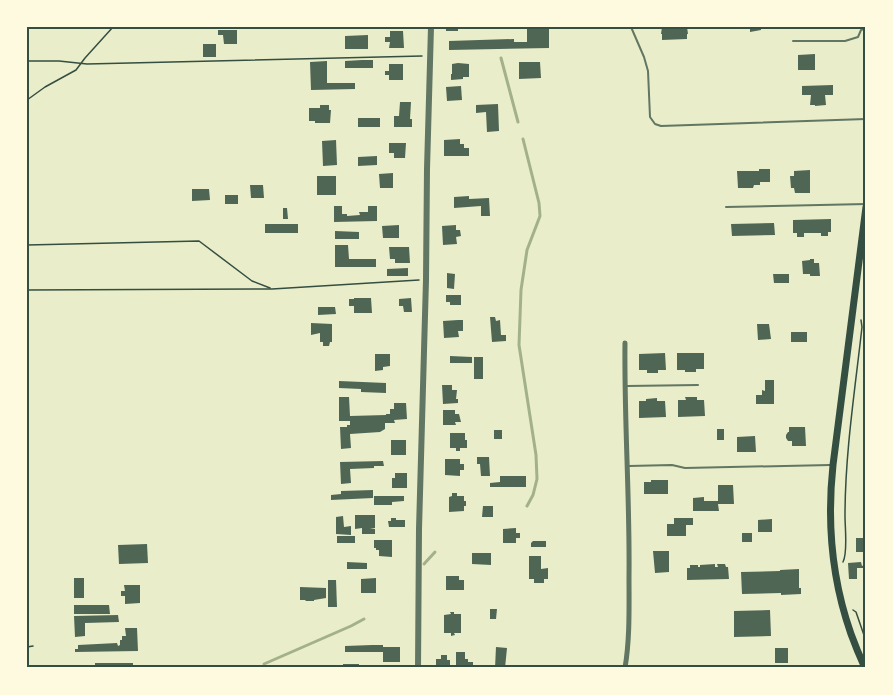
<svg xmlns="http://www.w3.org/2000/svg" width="893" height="695" viewBox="0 0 893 695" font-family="'Varela Round',sans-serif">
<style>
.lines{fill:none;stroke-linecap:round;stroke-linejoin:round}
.stream{stroke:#a3b18a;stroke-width:3}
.building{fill:#4f6655}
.path{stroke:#344e41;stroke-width:1.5}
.service{stroke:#617663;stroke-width:2}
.minor{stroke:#617663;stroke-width:5}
.tertiary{stroke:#617663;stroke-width:6}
.secondary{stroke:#344e41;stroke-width:7}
.neatline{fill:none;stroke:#344e41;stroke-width:2}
</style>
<rect width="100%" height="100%" fill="#e9edc9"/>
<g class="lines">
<!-- stream -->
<g class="stream">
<polyline points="501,58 518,122"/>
<polyline points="523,139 539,203 540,216 527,250 521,290 519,345 536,455 537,479 533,495 527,506"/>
<polyline points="424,564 435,552"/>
<polyline points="264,664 351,626 364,619"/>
</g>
</g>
<!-- building -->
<g class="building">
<rect x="446" y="27" width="12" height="4"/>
<polygon points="527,27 549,27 549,48 449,50 449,41 514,39 514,42 527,42"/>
<polygon points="662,27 687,27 688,34 687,34 687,39 662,40 662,34 661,34"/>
<polygon points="750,27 761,27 761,30 750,32"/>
<polygon points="218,30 237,30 237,44 224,44 223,35 218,35"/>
<polygon points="390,31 403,31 404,48 389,48 390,42 385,42 385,37 390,37"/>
<polygon points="368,35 368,49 345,49 345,36"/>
<rect x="203" y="44" width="13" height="13"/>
<polygon points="815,54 815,70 798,70 798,55"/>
<polygon points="362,60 373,60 373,68 345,68 345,61"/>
<polygon points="327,61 327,83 355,83 355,89 311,90 310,62"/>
<polygon points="519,62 540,62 541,78 519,79"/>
<polygon points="458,63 469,64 469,77 463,77 463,79 451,80 451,74 452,74 452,64"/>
<polygon points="389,64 403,64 403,80 389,80 389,75 385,75 385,71 389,71"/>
<polygon points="833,85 833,95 825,95 826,105 815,106 815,105 810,105 811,95 802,95 802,86"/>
<polygon points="461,86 462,100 447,101 446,87"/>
<polygon points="400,102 411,102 410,119 412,119 412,127 394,127 394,116 399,116"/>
<polygon points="498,104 499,131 487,132 486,112 476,113 476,105"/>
<polygon points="320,105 329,105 329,110 331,110 330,123 315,123 315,121 309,121 309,108 320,108"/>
<rect x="358" y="118" width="22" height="9"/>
<polygon points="460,139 460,144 464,144 464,148 469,148 469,156 444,156 444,140"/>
<polygon points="336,140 337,165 323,166 322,141"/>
<polygon points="389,143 406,143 405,158 394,158 394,153 389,153"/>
<polygon points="377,156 377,165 358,166 358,157"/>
<polygon points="759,169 770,169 770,182 760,182 760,185 754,185 753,188 738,188 737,171 759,171"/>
<polygon points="810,170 810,193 795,193 794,188 791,188 790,176 794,176 794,171"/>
<polygon points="393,173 393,188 380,188 379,174"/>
<rect x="317" y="176" width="19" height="19"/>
<polygon points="250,185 263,185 264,198 251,198"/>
<polygon points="192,189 209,189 210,200 192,201"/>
<rect x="225" y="195" width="13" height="9"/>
<polygon points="469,196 469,199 489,198 490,216 481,216 481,206 454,208 454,197"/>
<polygon points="334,206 342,206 342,214 347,214 347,216 360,215 359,212 368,212 368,206 377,206 377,221 334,222"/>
<polygon points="283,208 287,208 288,219 283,219"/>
<polygon points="831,219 831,232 828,232 828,236 821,236 821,233 804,233 804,237 797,237 797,233 793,233 793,220"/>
<polygon points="774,223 775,235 732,236 731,224"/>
<rect x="265" y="224" width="33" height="9"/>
<polygon points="399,225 399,238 383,238 382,226"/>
<polygon points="456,225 456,230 460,230 461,236 456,237 457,244 443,245 442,226"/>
<polygon points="335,231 359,232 359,239 335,239"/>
<polygon points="335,245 348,245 349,259 376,259 376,267 335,267"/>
<polygon points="389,247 409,247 410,263 395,263 395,259 390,259"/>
<polygon points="810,259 814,259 814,263 819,263 820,276 810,276 810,274 803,274 802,261 810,260"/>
<polygon points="408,268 408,276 387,276 387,269"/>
<polygon points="447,273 455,274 454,289 447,288"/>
<polygon points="773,274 789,274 789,283 774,283"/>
<polygon points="446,295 461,295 461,305 450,305 450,302 446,302"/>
<polygon points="354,298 371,298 372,313 354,313 354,306 349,306 349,299 354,299"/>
<polygon points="411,298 412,312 404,312 403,306 399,306 399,299"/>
<polygon points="318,307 335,307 336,314 318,315"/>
<polygon points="490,317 495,317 496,321 500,320 501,335 506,335 506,341 492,342"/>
<polygon points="458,320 463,320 463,331 458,331 459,337 444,338 443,321"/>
<polygon points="311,323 332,324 332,342 330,342 329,346 323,346 323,342 320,342 320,333 311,335"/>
<polygon points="757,324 769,324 771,339 758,340"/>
<rect x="791" y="332" width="16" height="10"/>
<polygon points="665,353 666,370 658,370 658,373 647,373 647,370 639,370 639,354"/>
<polygon points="677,353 704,353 704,369 696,369 696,372 685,372 685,370 677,370"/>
<polygon points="375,354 390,354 390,366 383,367 383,370 375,371"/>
<polygon points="450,356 472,357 472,363 450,363"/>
<rect x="474" y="357" width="9" height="22"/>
<polygon points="765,380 774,380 774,404 756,404 756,395 762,395 762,390 765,391"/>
<polygon points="339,381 386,383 386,393 361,392 361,389 339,388"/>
<polygon points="442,385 452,385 452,390 457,390 456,399 458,399 458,403 443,404"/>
<polygon points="339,397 349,397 350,416 386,415 386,414 390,414 390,409 394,409 394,403 406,403 407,419 394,420 395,423 385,423 385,429 380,432 350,434 351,448 341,449 340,427 347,427 347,425 350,425 350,421 339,421"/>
<polygon points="685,397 697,397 697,400 704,400 705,416 678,417 678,400 686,400"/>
<polygon points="657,398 657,401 665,401 666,417 639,418 639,401 646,401 646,399"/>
<polygon points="443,410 455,410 455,414 459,414 461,422 455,422 456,425 443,425"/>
<polygon points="789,427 805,427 806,446 792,446 792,441 788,441 786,438 786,435 788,432 789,432"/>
<rect x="717" y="429" width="7" height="11"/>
<rect x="494" y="430" width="8" height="9"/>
<polygon points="450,433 465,433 465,440 467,440 467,448 460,448 460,451 456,451 456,448 450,448"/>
<polygon points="755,436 756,452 737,452 737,437"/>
<rect x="391" y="440" width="15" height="15"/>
<polygon points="477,457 489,457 490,476 481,476 480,464 477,464"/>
<polygon points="445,459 460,459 460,464 464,464 464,470 460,470 460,476 445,475"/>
<polygon points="383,461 384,466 374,466 374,468 350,469 351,483 341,484 340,462"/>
<polygon points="395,473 407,473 407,488 392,488 392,478 395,478"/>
<polygon points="500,476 526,476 526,487 490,487 490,483 500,482"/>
<polygon points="651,480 668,480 668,494 644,494 644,482 651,482"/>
<polygon points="718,485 733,485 734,504 718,504 719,511 693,511 693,498 704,497 704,501 718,501"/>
<polygon points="373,490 373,498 331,500 331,495 341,494 341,491"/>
<polygon points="452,493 457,493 457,496 464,496 464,501 466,501 466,506 464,506 464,511 449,512 449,497 452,496"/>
<polygon points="374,496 404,496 404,501 392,502 392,505 374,505"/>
<polygon points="483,506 493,506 493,517 482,517"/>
<polygon points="355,515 375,515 375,528 370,529 375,529 375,534 362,534 362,528 355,529"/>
<polygon points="343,516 344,527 351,526 351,535 336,534 336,517"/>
<polygon points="391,518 396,518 396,520 405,520 405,527 389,527 388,521 391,521"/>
<polygon points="674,518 693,518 693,525 686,525 686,536 667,536 667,524 674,524"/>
<polygon points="772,519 772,532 758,532 758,520"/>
<polygon points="516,528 516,533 520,533 520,538 516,538 516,543 503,543 503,529"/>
<rect x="742" y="533" width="10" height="9"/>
<rect x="337" y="536" width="18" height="7"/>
<rect x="856" y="538" width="10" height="14"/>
<polygon points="374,540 392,540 392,557 379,556 379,550 376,550 376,548 374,548"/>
<polygon points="533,541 546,541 546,547 531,547 531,543"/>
<polygon points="147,544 148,563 119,564 118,545"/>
<polygon points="653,551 669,551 669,572 655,573"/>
<polygon points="472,553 491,553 491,565 472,564"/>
<polygon points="529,556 541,556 541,569 548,568 548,579 544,579 544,583 534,583 534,579 529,579"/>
<polygon points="347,562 367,563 367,569 347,569"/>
<polygon points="861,562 862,566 864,565 864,568 857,568 857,579 849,579 848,563"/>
<polygon points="715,564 715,567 718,567 717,564 725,564 726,567 728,567 729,579 687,580 687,568 690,568 690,565 698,565 698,567 700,567 700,565"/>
<polygon points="799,569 799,588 801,588 801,594 781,595 781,593 742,594 741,572 780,571 780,570"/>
<polygon points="446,576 459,576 459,580 464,580 464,590 446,590"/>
<rect x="74" y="578" width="10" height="20"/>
<polygon points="376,578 376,593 361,593 361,579"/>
<polygon points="328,580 336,580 337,607 328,607"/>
<polygon points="124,585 140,585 140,603 125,604 125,596 121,596 121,591 125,591"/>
<polygon points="300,587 326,588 326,598 314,600 314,601 306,601 305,600 300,600"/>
<polygon points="74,605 109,605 110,614 74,614"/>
<polygon points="490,609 497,609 496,619 490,619"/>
<polygon points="770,610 771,636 734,637 734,611"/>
<polygon points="450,612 454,612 454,614 461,614 461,633 454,633 455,635 451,636 451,633 444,633 444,615 451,614"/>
<polygon points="118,615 119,622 85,623 85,636 75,637 74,616"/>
<polygon points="125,628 137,628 138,651 75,652 75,649 78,649 78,645 117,643 118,646 120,645 120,640 122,640 122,636 126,636"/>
<polygon points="372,645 383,645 383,647 400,647 400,662 383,662 383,652 345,652 345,646"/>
<polygon points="496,647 507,648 505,668 495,668"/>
<rect x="775" y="648" width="13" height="15"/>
<polygon points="456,652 465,652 465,659 468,659 468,662 473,662 473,668 456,668"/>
<polygon points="441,655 447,655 447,660 450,660 450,668 436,668 436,659 441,659"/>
<rect x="95" y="663" width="38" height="5"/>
<rect x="343" y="664" width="16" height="4"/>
</g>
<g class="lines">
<!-- path -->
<g class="path">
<polyline points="27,61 59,61 87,64 422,56"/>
<polyline points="27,100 45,87 76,70 85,58 113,27"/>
<polyline points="27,245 199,241 252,281 270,288"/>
<polyline points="27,290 272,289 419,280"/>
<path d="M843,562c5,-9 2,-33 2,-46 0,-63 10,-126 17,-189l-1,-7"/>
<polyline points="853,610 856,612 866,641"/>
<polyline points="27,647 33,646"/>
</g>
<!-- service -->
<g class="service">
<polyline points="631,27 644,57 648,71 650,117 655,124 661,126 866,119"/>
<polyline points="793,41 845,41 858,37 861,30 866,28"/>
<polyline points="726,207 866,204"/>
<polyline points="627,386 698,385"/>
<polyline points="629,466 672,465 685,468 830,465"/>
</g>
<!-- minor -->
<path class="minor" d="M625,343c-1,78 5,156 4,234 0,30 1,61 -4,91"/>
<!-- tertiary -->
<polyline class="tertiary" points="418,668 419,529 426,280 427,169 431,27"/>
<!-- secondary -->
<path class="secondary" d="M865,668c-5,-11 -10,-23 -14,-34 -19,-54 -24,-113 -18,-169l33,-258"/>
</g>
<!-- border -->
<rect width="893" height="695" fill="none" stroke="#fefae0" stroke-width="57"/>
<rect x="28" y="28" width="836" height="638" class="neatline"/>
</svg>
